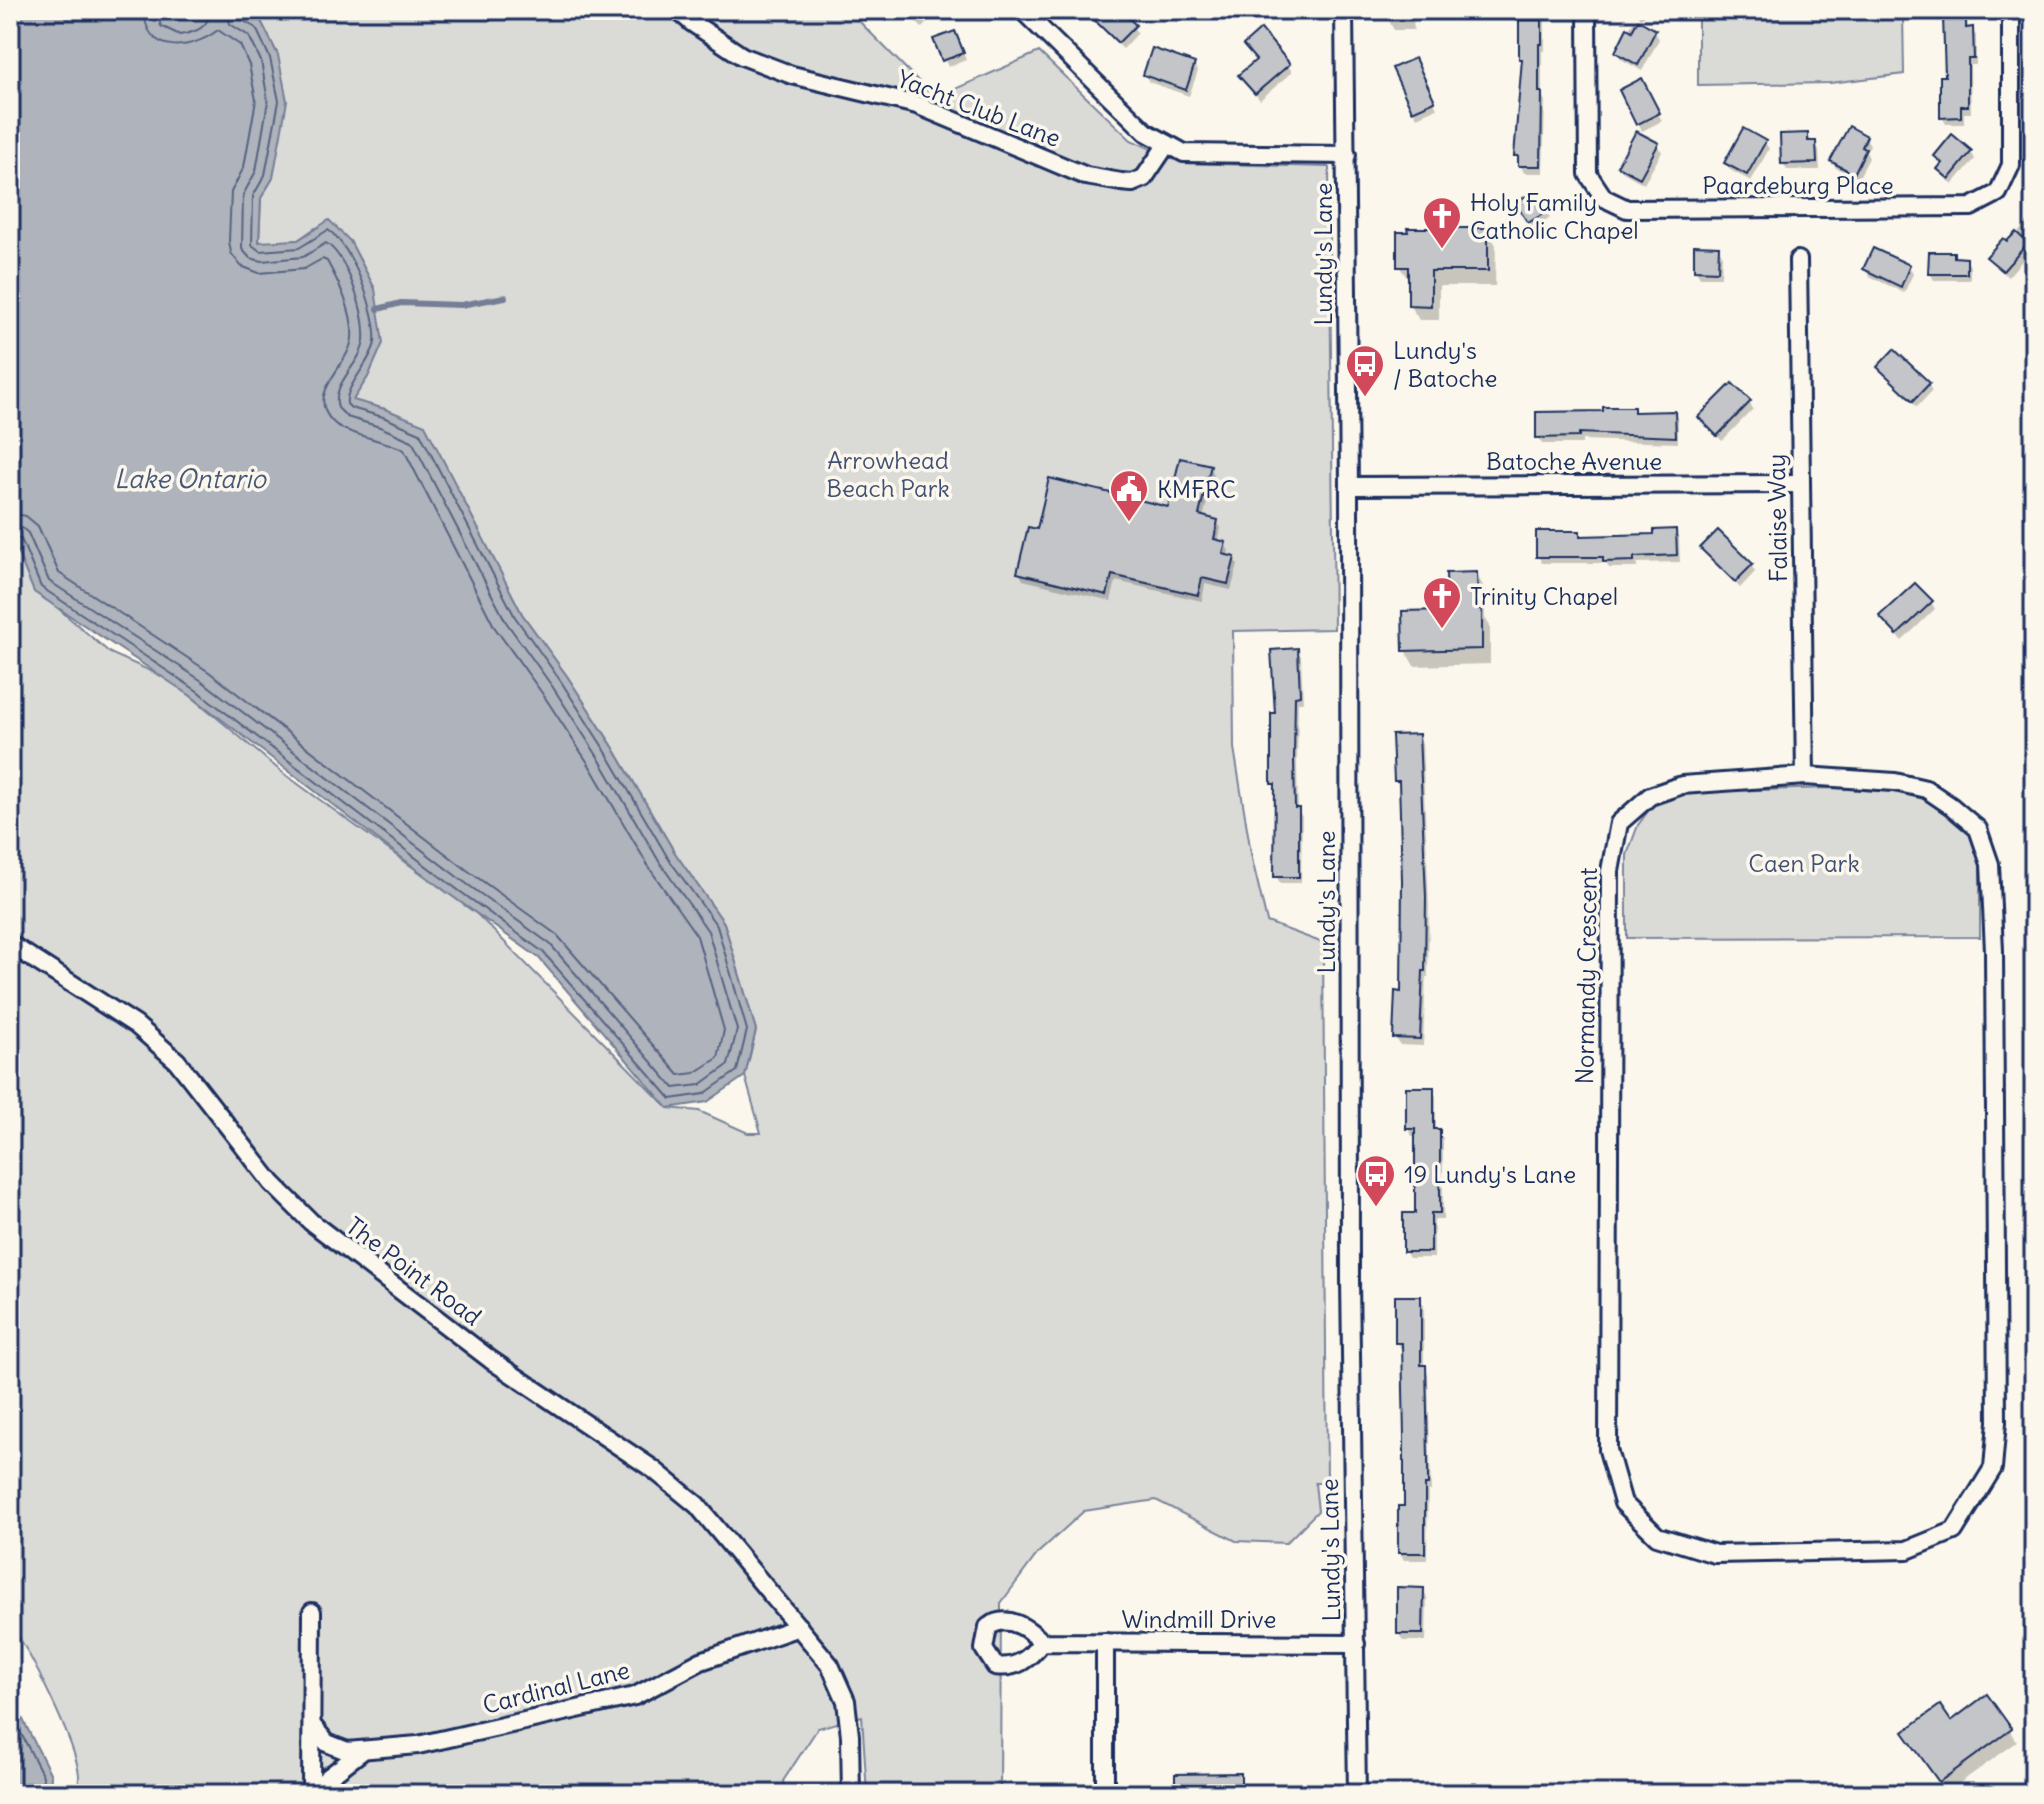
<svg xmlns="http://www.w3.org/2000/svg" width="2044" height="1804" viewBox="0 0 2044 1804" font-family="Delius,sans-serif">
<style>
.green{fill:#dadad7;stroke:#7a849a;stroke-width:2}
.water{fill:#afb3bb;stroke:#747e96;stroke-width:2}
.shadow{fill:#0003}
.lines{fill:none;stroke-linecap:round;stroke-linejoin:round}
.shore{stroke:#566483;stroke-width:2}
.stream{stroke:#747e96;stroke-width:6}
.building{fill:#c3c5c9;stroke:#1b2f5e;stroke-width:2}
.street-casing{stroke:#1b2f5e;stroke-width:22}
.street{stroke:#fbf7ec;stroke-width:16}
.labels{text-anchor:middle;dominant-baseline:central;stroke-width:7;stroke-linejoin:round;paint-order:stroke}
.street-label{font-size:24px;fill:#1b2f5e;stroke:#fbf7ec}
.poi-label{font-size:24px;fill:#1b2f5e;stroke:#fbf7ec;text-anchor:start}
.park-label{font-size:24px;fill:#415176;stroke:#fbf7ec}
.water-label{font-size:26px;font-style:italic;fill:#47577a;stroke:#fbf7ec}
</style>
<rect width="100%" height="100%" fill="#fbf7ec"/>
<filter id="ink" filterUnits="userSpaceOnUse"><feTurbulence type="fractalNoise" baseFrequency=".0125" numOctaves="2"/><feDisplacementMap in="SourceGraphic" scale="16" xChannelSelector="R" yChannelSelector="G"/><feConvolveMatrix kernelMatrix="1 2 1 2 8 2 1 2 1" color-interpolation-filters="sRGB"/></filter>
<g filter="url(#ink)">
<!-- green -->
<g class="green">
<path d="M271,10h577l87,88 104,-46 92,88 52,23 146,4 5,462 -101,2 1,117 18,111 15,63 56,21 4,540h-12l3,28 -32,32 -50,-2 -80,-41 -72,11 -46,42 -37,50 -1,191h-133l-5,-78 -44,12 -35,53 3,13h-708c0,-6 1,-13 1,-19 -3,-32 -49,-124 -69,-151v-1103l29,71 71,61 63,28 110,92 194,141 191,194 31,3 49,22h13l-16,-57 11,-46 -32,-107 -49,-70 -63,-108 -45,-69 -45,-62 -97,-188 -40,-17 -33,-9 16,-23 7,-88 -25,-48 -35,-13 -17,12 -39,3 2,-45 12,-20 5,-123 -17,-34z"/>
<polygon points="1698,10 1903,10 1904,74 1830,83 1698,85"/>
<polygon points="1833,788 1921,794 1970,826 1980,854 1980,937 1627,938 1627,855 1638,825 1654,803 1681,792"/>
</g>
<!-- water -->
<g class="water">
<path d="M10,10h162l8,7c29,-8 53,-9 81,4l17,34 9,46 -14,77 -12,20 -2,44 39,-2 31,-20 21,21 25,48 8,54 -15,34 -15,23 32,9 40,16 97,189 45,62 46,71 62,106 49,70 32,107 -11,46 -38,26 -39,6 -129,-150 -90,-64 -258,-198 -157,-104 -24,-58z"/>
<polygon points="10,1694 51,1775 50,1794 10,1794"/>
</g>
<!-- shadow -->
<g class="shadow">
<polygon points="905,10 933,10 935,14 922,28"/>
<polygon points="1088,10 1117,10 1138,33 1123,49 1091,18"/>
<polygon points="1271,10 1293,10 1293,12 1271,11"/>
<polygon points="1390,10 1412,10 1414,30 1394,30 1390,23"/>
<polygon points="1526,10 1545,10 1545,51 1542,51 1542,95 1545,101 1543,173 1524,173 1516,155"/>
<polygon points="1635,10 1655,10 1640,18"/>
<polygon points="1945,10 1964,10 1969,30 1972,29 1976,36 1976,65 1970,65 1971,113 1964,113 1964,124 1946,124 1942,117 1947,78"/>
<polygon points="1634,20 1655,32 1659,39 1642,71 1621,59 1617,52"/>
<polygon points="936,40 958,40 966,60 948,67"/>
<polygon points="1249,52 1288,65 1292,72 1260,100 1241,76 1257,62"/>
<polygon points="1194,64 1198,71 1189,96 1149,82 1145,75"/>
<polygon points="1418,67 1437,108 1417,117 1413,110"/>
<polygon points="1641,81 1662,121 1642,131 1621,91"/>
<polygon points="1807,135 1819,150 1820,170 1787,170 1783,163"/>
<polygon points="1866,138 1870,145 1866,152 1869,158 1858,179 1836,168 1832,161"/>
<polygon points="1765,142 1769,149 1751,181 1730,170 1726,163"/>
<polygon points="1658,145 1662,152 1644,184 1623,172 1619,165"/>
<polygon points="1971,152 1975,159 1953,184 1943,176 1939,169 1943,165 1936,156"/>
<polygon points="1534,193 1550,218 1534,229 1518,204"/>
<polygon points="2034,214 2034,247 2008,277 1989,257 2008,244"/>
<polygon points="1487,230 1496,245 1495,286 1439,286 1439,320 1419,320 1410,305 1410,282 1399,266"/>
<polygon points="1718,247 1722,254 1721,277 1700,277 1696,270"/>
<polygon points="1953,254 1956,259 1966,259 1970,266 1970,280 1934,280 1930,273"/>
<polygon points="1909,267 1913,274 1904,293 1869,276 1865,269"/>
<polygon points="1880,367 1928,384 1932,391 1917,407"/>
<polygon points="1749,402 1753,409 1722,441 1701,418"/>
<polygon points="1633,409 1636,414 1674,413 1678,420 1678,443 1582,440 1582,444 1542,444 1538,437 1605,413"/>
<polygon points="1210,467 1214,474 1203,518 1217,521 1221,528 1218,542 1225,544 1229,551 1227,557 1233,558 1238,565 1231,590 1205,584 1202,601 1116,581 1111,601 1023,580 1019,573 1038,532 1170,509"/>
<polygon points="1675,531 1679,538 1680,562 1637,563 1637,568 1609,568 1606,563 1542,563 1538,556 1579,533 1581,537 1656,536"/>
<polygon points="1703,548 1751,565 1755,572 1740,588"/>
<polygon points="1476,574 1485,589 1485,618 1490,626 1490,664 1414,666 1405,650 1449,612"/>
<polygon points="1931,602 1935,609 1902,641 1882,617"/>
<polygon points="1297,650 1301,657 1303,702 1298,702 1297,767 1298,809 1302,817 1301,883 1280,883 1276,876 1277,790 1273,784 1277,715"/>
<polygon points="1418,736 1422,743 1429,906 1428,977 1426,977 1423,1046 1400,1045 1396,1038 1403,994 1401,788 1396,781"/>
<polygon points="1432,1089 1436,1096 1436,1131 1443,1138 1443,1220 1434,1220 1434,1258 1409,1258 1405,1251 1417,1215 1417,1136 1412,1136 1408,1128"/>
<polygon points="1420,1298 1424,1305 1424,1366 1428,1374 1431,1491 1428,1491 1427,1560 1404,1560 1400,1553 1406,1508 1404,1349 1401,1349 1397,1342"/>
<polygon points="1422,1590 1427,1597 1426,1641 1403,1641 1399,1634"/>
<polygon points="1987,1697 2017,1742 1947,1792 1912,1743 1950,1724"/>
</g>
<g class="lines">
<!-- shore -->
<g class="shore">
<path d="M156,10l5,16 19,9c16,-3 29,-7 30,-25"/>
<path d="M10,513l16,3 12,10 21,47 150,99 258,198 90,65 122,140 16,-2 23,-15 6,-28 -27,-94 -47,-67 -62,-106 -46,-70 -47,-65 -91,-178c-19,-10 -57,-15 -70,-27 -31,-29 15,-56 18,-85 2,-25 -13,-55 -25,-77l-5,-2 -18,10 -45,4 -18,-7 -10,-13 -2,-12 2,-49 13,-25 12,-67 -7,-35 -9,-20 -22,-15c-26,20 -72,27 -74,-20"/>
<path d="M10,525l11,2 7,6 21,48 153,100 258,198 90,65 124,144 26,-3 28,-20 9,-35 -29,-99 -48,-68 -62,-106 -46,-71 -46,-64 -94,-181 -32,-14 -33,-10 -9,-9c-8,-25 24,-44 26,-68 2,-26 -17,-84 -38,-97l-23,14 -41,4 -12,-3 -8,-9 1,-54 13,-24 12,-70 -7,-40 -12,-25 -19,-12 -3,-14"/>
<path d="M10,535l11,4 20,48 155,103 258,197 89,65 128,147 33,-5 33,-23 10,-41 -30,-104 -49,-68 -62,-106 -46,-72 -45,-63 -95,-184 -37,-16 -32,-9 -4,-4c-3,-18 25,-42 28,-62 3,-27 -23,-97 -47,-112l-29,18 -39,3 -8,-6 1,-49 12,-21 14,-74 -9,-43 -14,-30 -16,-9 -3,-9"/>
<polyline points="10,1712 43,1776 42,1794"/>
</g>
<!-- stream -->
<polyline class="stream" points="378,309 401,303 461,305 505,297"/>
</g>
<!-- building -->
<g class="building">
<polygon points="1084,10 1120,10 1136,25 1118,43"/>
<polygon points="1966,16 1966,28 1973,27 1974,59 1968,59 1968,106 1961,106 1961,117 1940,118 1940,76 1945,76 1943,17"/>
<polygon points="1519,20 1542,20 1542,44 1539,44 1539,92 1542,92 1541,166 1518,166 1518,156 1514,156 1522,59 1519,59"/>
<polygon points="1638,20 1656,30 1638,65 1615,52 1627,28 1632,31"/>
<polygon points="1261,29 1290,64 1255,94 1238,75 1256,60 1243,45"/>
<polygon points="955,31 964,53 942,61 933,39"/>
<polygon points="1152,48 1195,63 1186,90 1143,75"/>
<polygon points="1415,58 1435,101 1412,111 1392,68"/>
<polygon points="1642,78 1660,113 1636,125 1619,90"/>
<polygon points="1849,126 1867,136 1862,147 1866,149 1854,174 1830,161"/>
<polygon points="1743,128 1766,141 1747,175 1724,163"/>
<polygon points="1636,131 1659,143 1640,178 1617,166"/>
<polygon points="1808,133 1808,141 1816,141 1817,163 1781,164 1780,134"/>
<polygon points="1952,134 1972,151 1949,179 1937,169 1942,163 1934,156"/>
<polygon points="1534,191 1548,211 1528,223 1515,203"/>
<polygon points="1407,228 1488,228 1488,271 1431,271 1431,306 1408,305 1408,267 1397,267 1397,232 1408,232"/>
<polygon points="2016,232 2028,243 2003,271 1986,257 2003,238 2007,241"/>
<polygon points="1694,245 1719,246 1718,271 1694,270"/>
<polygon points="1873,248 1910,265 1901,287 1863,269"/>
<polygon points="1929,252 1954,252 1954,257 1967,258 1967,274 1928,274"/>
<polygon points="1894,349 1930,383 1913,401 1877,367"/>
<polygon points="1732,383 1751,401 1717,436 1698,417"/>
<polygon points="1603,407 1634,407 1634,412 1675,411 1676,437 1579,433 1579,437 1536,438 1536,412 1603,411"/>
<polygon points="1180,458 1211,465 1199,515 1218,520 1214,539 1226,542 1223,554 1235,557 1228,584 1202,578 1198,595 1112,575 1107,595 1017,573 1028,527 1037,529 1049,478 1168,507"/>
<polygon points="1676,529 1677,555 1634,557 1634,561 1603,562 1603,557 1536,557 1536,531 1580,531 1580,536 1654,534 1654,530"/>
<polygon points="1718,530 1753,564 1735,582 1700,548"/>
<polygon points="1477,572 1478,609 1482,609 1482,649 1403,651 1402,611 1447,610 1446,573"/>
<polygon points="1915,583 1933,601 1897,635 1879,616"/>
<polygon points="1298,648 1300,695 1295,696 1294,759 1295,808 1299,808 1299,877 1274,877 1275,784 1271,784 1271,713 1275,713 1271,650"/>
<polygon points="1419,734 1426,897 1425,971 1423,971 1420,1039 1393,1038 1395,991 1401,992 1402,880 1399,781 1394,781 1392,735"/>
<polygon points="1406,1087 1434,1087 1434,1129 1440,1129 1440,1213 1431,1213 1431,1252 1403,1252 1403,1213 1415,1213 1415,1129 1406,1129"/>
<polygon points="1395,1296 1421,1296 1421,1365 1426,1365 1428,1459 1428,1485 1425,1485 1425,1553 1398,1553 1398,1506 1404,1506 1404,1437 1402,1343 1395,1343"/>
<polygon points="1397,1587 1424,1588 1423,1634 1397,1634"/>
<polygon points="1987,1694 2012,1729 1939,1782 1903,1732 1940,1705 1951,1721"/>
<polygon points="1241,1773 1241,1794 1175,1794 1175,1774"/>
</g>
<g class="lines">
<defs>
<g id="street">
<polyline points="677,10 691,22 742,56 792,75 917,105 1086,176 1121,182 1132,183 1144,178 1167,144"/>
<polyline points="1022,10 1146,132 1184,153 1347,155"/>
<polyline points="1344,10 1349,486 1350,1280 1357,1794"/>
<polyline points="1587,10 1588,174 1604,198 1627,209 1971,207 1998,193 2011,165 2011,10"/>
<polyline points="1798,260 1805,776"/>
<polyline points="1349,486 1800,484"/>
<polygon points="1805,776 1895,782 1926,789 1951,806 1978,829 1990,864 1994,951 1997,1422 1993,1468 1954,1531 1907,1550 1715,1554 1657,1536 1623,1503 1608,1450 1610,871 1619,823 1650,796 1682,785"/>
<polyline points="10,944 136,1025 177,1061 272,1183 311,1222 491,1360 653,1469 697,1505 830,1665 846,1701 850,1736 851,1794"/>
<path d="M1042,1642c-13,17 -25,27 -47,24l-11,-17 4,-22c19,-14 40,1 54,15l314,2"/>
<polyline points="312,1725 327,1743 347,1751 418,1745 635,1696 701,1661 799,1627"/>
<polyline points="311,1794 312,1612"/>
<polyline points="313,1794 327,1778 361,1752"/>
<polyline points="1105,1794 1105,1642"/>
</g>
</defs>
<!-- street casing -->
<use href="#street" class="street-casing"/>
<!-- street -->
<use href="#street" class="street"/>
</g>
</g>
<!-- icons -->
<defs>
<symbol id="church-pin" viewBox="-11 -11 22 30"><path d="M0 17L-7.5 6A9.5 9.5 0 1 1 7.5 6Z" fill="#d1495b" stroke="#fbf7ec"/><path d="M-1.2-6h2.4v3.5h3.3v2.4h-3.3V6h-2.4V-.1h-3.3v-2.4h3.3Z" fill="#fff"/></symbol>
<symbol id="bus-pin" viewBox="-11 -11 22 30"><path d="M0 17L-7.5 6A9.5 9.5 0 1 1 7.5 6Z" fill="#d1495b" stroke="#fbf7ec"/><path d="M-5-6H5V4H4V6H2V4H-2V6H-4V4H-5ZM-3.5-4V0h7V-4ZM-3.5 1.2v1.5H-2V1.2ZM2 1.2v1.5H3.5V1.2Z" fill="#fff"/></symbol>
<symbol id="civic-pin" viewBox="-11 -11 22 30"><path d="M0 17L-7.5 6A9.5 9.5 0 1 1 7.5 6Z" fill="#d1495b" stroke="#fbf7ec"/><path d="M-.6-6.5H3V-4.5H.6V-3L4-1V1h2V6H-6V1h2V-1L-.6-3ZM-1.2 2.5V6h2.4V2.5Z" fill="#fff"/></symbol>
</defs>
<g fill-rule="evenodd">
<use href="#church-pin" x="1420" y="194" width="44" height="60"/>
<use href="#bus-pin" x="1343" y="342" width="44" height="60"/>
<use href="#civic-pin" x="1107" y="467" width="44" height="60"/>
<use href="#church-pin" x="1420" y="574" width="44" height="60"/>
<use href="#bus-pin" x="1354" y="1152" width="44" height="60"/>
</g>
<g class="labels">
<!-- street labels -->
<g class="street-label">
<text transform="translate(979 108) rotate(21)">Yacht Club Lane</text>
<text x="1798" y="185">Paardeburg Place</text>
<text transform="translate(1323 254) rotate(-90)">Lundy's Lane</text>
<text x="1574" y="461">Batoche Avenue</text>
<text transform="translate(1777 518) rotate(-91)">Falaise Way</text>
<text transform="translate(1326 902) rotate(-90)">Lundy's Lane</text>
<text transform="translate(1586 976) rotate(-89)">Normandy Crescent</text>
<text transform="translate(414 1271) rotate(37)">The Point Road</text>
<text transform="translate(1330 1550) rotate(-91)">Lundy's Lane</text>
<text x="1199" y="1619">Windmill Drive</text>
<text transform="translate(556 1687) rotate(-14)">Cardinal Lane</text>
</g>
<!-- poi labels -->
<g class="poi-label">
<text x="1470" y="202">Holy Family<tspan x="1470" dy="28">Catholic Chapel</tspan></text>
<text x="1393" y="350">Lundy's<tspan x="1393" dy="28">/ Batoche</tspan></text>
<text x="1157" y="489">KMFRC</text>
<text x="1470" y="596">Trinity Chapel</text>
<text x="1404" y="1174">19 Lundy's Lane</text>
</g>
<!-- park labels -->
<g class="park-label">
<text x="888" y="460">Arrowhead<tspan x="888" dy="28">Beach Park</tspan></text>
<text x="1804" y="863">Caen Park</text>
</g>
<!-- water labels -->
<g class="water-label">
<text x="190" y="478">Lake Ontario</text>
</g>
</g>
<!-- margin -->
<rect width="2044" height="1804" fill="none" stroke="#fbf7ec" stroke-width="40"/>
<rect x="20" y="20" width="2004" height="1764" fill="none" stroke="#1b2f5e" stroke-width="3" filter="url(#ink)"/>
</svg>
